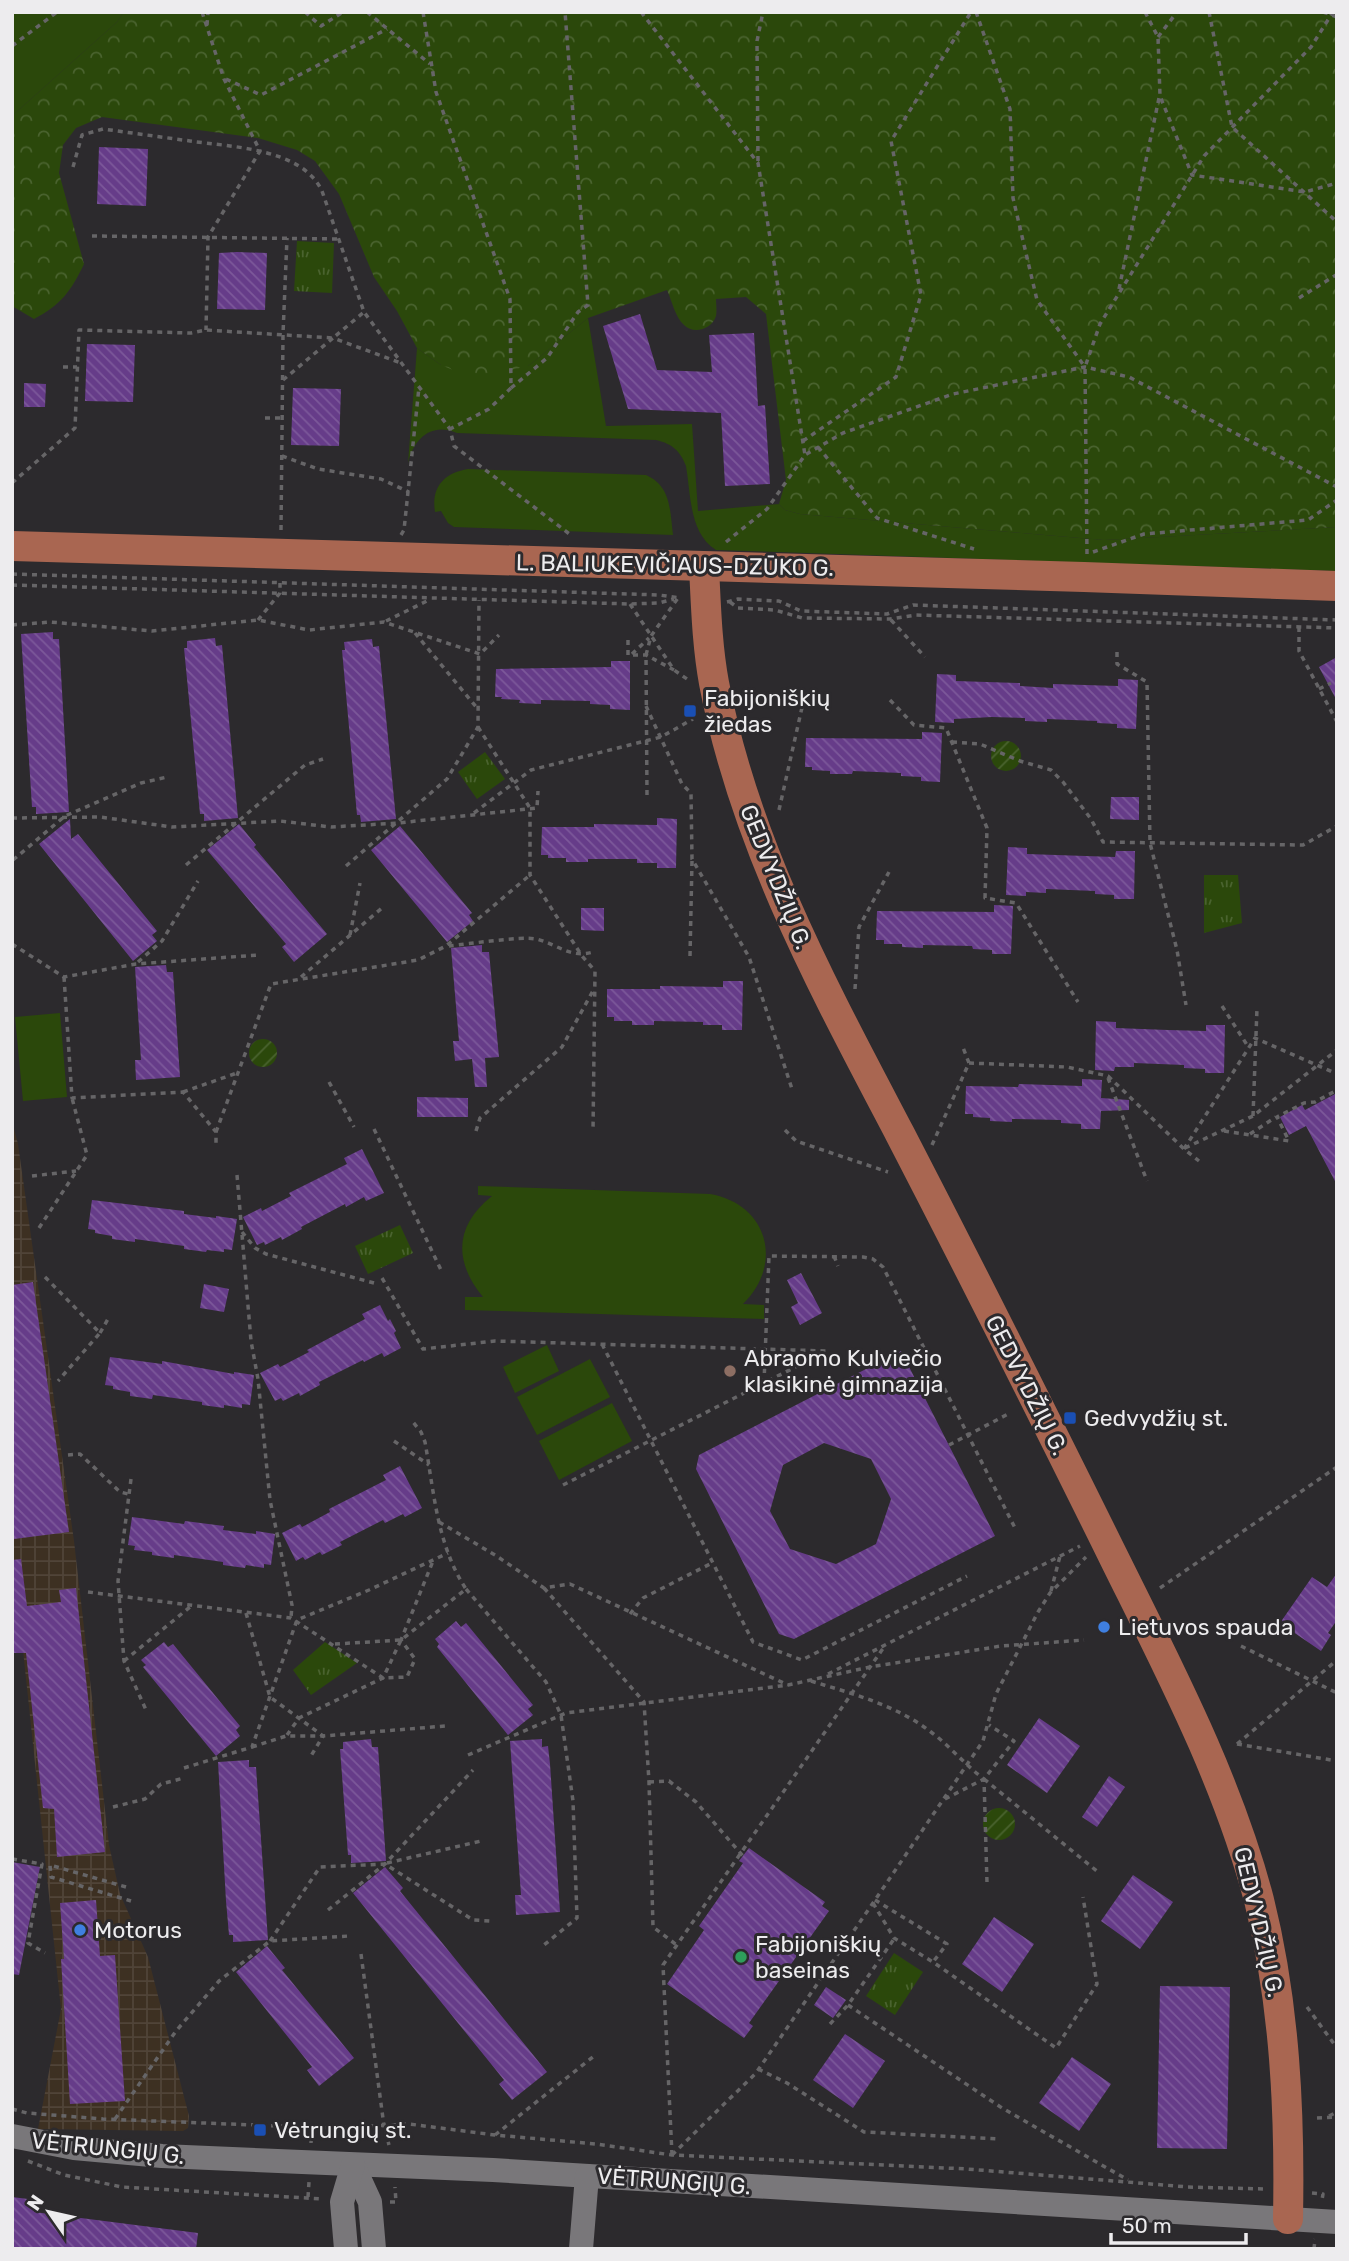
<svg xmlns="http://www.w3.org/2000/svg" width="1349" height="2261" viewBox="0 0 1349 2261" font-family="Rubik,sans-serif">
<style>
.industrial{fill:url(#industrial-grid)}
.grass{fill:#2b480b}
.forest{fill:url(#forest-crowns)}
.park{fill:url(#park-tufts)}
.garden{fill:url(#garden-furrows)}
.building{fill:url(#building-back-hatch);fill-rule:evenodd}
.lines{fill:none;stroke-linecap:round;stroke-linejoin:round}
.path{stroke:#666567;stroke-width:3.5;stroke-dasharray:5 5;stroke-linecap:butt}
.minor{stroke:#79777a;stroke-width:24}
.major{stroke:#a96651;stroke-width:30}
.transit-dot{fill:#1a4fb4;stroke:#2c2a2d;stroke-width:2.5}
.education-dot{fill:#8d6e63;stroke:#2c2a2d;stroke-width:2.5}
.shop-dot{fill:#3f7fe0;stroke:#2c2a2d;stroke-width:2.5}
.leisure-dot{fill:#2e9e5b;stroke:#2c2a2d;stroke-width:2.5}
.labels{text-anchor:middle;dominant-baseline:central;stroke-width:6;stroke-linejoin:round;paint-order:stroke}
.street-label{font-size:23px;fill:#edecee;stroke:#2c2a2d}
.poi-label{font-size:23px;fill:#edecee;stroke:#2c2a2d;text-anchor:start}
</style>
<defs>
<pattern id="industrial-grid" width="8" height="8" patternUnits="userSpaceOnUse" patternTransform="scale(1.75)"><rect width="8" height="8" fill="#3d3022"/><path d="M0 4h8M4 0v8" fill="none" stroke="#504438"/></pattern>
<pattern id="forest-crowns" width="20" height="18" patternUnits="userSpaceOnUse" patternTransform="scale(1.75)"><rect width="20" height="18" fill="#2b480b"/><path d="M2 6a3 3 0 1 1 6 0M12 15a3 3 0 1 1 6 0" fill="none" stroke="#4a632f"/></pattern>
<pattern id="park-tufts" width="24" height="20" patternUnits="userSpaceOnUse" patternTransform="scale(1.75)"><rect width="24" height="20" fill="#2b480b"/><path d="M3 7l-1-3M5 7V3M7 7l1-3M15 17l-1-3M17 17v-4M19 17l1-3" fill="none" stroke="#4a632f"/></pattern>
<pattern id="garden-furrows" width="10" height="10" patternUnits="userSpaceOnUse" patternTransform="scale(1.75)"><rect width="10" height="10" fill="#2b480b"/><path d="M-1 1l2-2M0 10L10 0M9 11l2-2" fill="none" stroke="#4a632f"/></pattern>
<pattern id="building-back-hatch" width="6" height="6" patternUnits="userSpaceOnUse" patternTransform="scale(1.75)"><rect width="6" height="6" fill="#663c89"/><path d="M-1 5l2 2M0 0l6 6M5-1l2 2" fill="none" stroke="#7c589a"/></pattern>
</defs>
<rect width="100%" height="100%" fill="#2c2a2d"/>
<!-- industrial -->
<polygon class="industrial" points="12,1121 18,1144 74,1541 109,1845 120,1894 148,1957 189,2116 188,2128 183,2131 38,2129 61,2009 12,1546"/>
<!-- grass -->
<g class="grass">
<polygon points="12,12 124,12 117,22 12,116"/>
<path d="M588,318l18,108 86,-2 6,87 81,-7 6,6 15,4 304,26 233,-13v44l-621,-21c-27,-17 -25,-55 -30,-84 -6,-15 -13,-22 -30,-26l-199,-7c-25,-11 -43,5 -49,30l9,-115 24,17 87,1z"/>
<path d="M468,469l178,6c25,11 24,35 27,60l-219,-8 -6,-4 -7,-12 -6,1c-4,-25 9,-39 33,-43z"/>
<polygon points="60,1013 67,1097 23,1101 15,1017"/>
<path d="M478,1186l232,8c58,10 74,70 33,110l21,1v14l-299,-9v-13h18c-30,-36 -28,-72 9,-101l-14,-1z"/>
<polygon points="547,1345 559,1371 515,1393 503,1367"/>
<polygon points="590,1359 610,1397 537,1435 517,1397"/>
<polygon points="612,1403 632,1441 559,1480 539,1441"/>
</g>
<!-- forest -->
<path class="forest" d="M124,12h1213v515l-233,13 -304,-26 -15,-4 -6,-6 7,-24 -20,-166 -20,-17 -30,2c0,4 1,12 0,17 -4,13 -22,19 -32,9 -9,-8 -12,-24 -17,-35l-79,28 -60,48 -46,11 -22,-4 -19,-8 -24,-17 -20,-37 -23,-34 -35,-83 -24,-33 -18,-11 -39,-12 -156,-21 -26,11 -13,17 -4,28 25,91c-13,27 -23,41 -50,55l-22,-13v-190l105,-94z"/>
<!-- park -->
<g class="park">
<polygon points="297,241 334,243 332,293 294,291"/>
<polygon points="485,752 505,779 477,799 458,772"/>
<polygon points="1204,875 1238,875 1242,923 1204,933"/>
<polygon points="400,1225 413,1253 368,1274 355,1246"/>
<polygon points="325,1642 357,1663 311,1695 293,1670"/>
<polygon points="894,1953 923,1972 895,2015 866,1996"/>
</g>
<!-- garden -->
<g class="garden">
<circle cx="1006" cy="756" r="15"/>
<circle cx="263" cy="1053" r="14"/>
<circle cx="999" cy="1824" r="16"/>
</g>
<!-- building -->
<g class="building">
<polygon points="99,147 148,149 146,206 97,204"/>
<polygon points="237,252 267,253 265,310 217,309 219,253"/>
<polygon points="640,314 657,370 712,372 709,335 754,333 758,406 765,405 770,484 725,486 721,413 628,409 603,326"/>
<polygon points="87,344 135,345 133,402 85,401"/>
<polygon points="24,383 46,384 45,407 24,407"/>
<polygon points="293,388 341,389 339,446 291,445"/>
<polygon points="53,632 53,639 59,639 69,812 36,814 36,807 32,807 21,634"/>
<polygon points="215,638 216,646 222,645 238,818 204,821 204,814 200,814 184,648 187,648 187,641"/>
<polygon points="372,639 373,647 379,646 396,819 361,822 360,815 357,815 342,650 345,650 344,642"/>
<polygon points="1337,657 1337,701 1319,667"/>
<polygon points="611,661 630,661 630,710 610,709 610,705 590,704 590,701 541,700 541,704 519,703 520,700 501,699 502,697 495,697 496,669 611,667"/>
<polygon points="937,674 956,675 956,681 1020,683 1020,686 1053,688 1053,684 1118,686 1118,679 1138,680 1136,729 1117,728 1117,724 1097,723 1097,721 1047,719 1047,722 1025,721 1025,718 992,717 954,719 954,723 935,722"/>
<polygon points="922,732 942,733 940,782 921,781 921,777 901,776 901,773 853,771 852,774 830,774 830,771 812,770 812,767 805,767 806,738 922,739"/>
<polygon points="1111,797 1139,797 1139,820 1110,819"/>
<polygon points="657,818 677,819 676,868 657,868 657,863 637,863 637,859 588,859 588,862 566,862 566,858 548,858 548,855 541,855 542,827 594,827 594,824 657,825"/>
<polygon points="70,819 71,839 78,834 157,931 152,935 157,941 133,961 39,844"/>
<polygon points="239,824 256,845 254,847 327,934 294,962 282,947 286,944 207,850"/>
<polygon points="400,826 472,913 469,915 473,921 447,942 371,850"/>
<polygon points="1008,847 1027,848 1027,854 1115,857 1116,851 1135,851 1134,899 1114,899 1114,895 1095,894 1095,891 1046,889 1046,893 1026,892 1026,896 1006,895"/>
<polygon points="994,905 1013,906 1011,954 992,954 992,950 973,949 972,946 923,945 923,948 902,947 902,944 884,944 884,940 876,940 877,911 994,912"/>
<polygon points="581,908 604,908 604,931 581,930"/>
<polygon points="482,945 482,952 489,952 499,1057 485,1058 487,1087 475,1087 472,1059 455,1061 453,1041 459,1041 451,948"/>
<polygon points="166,965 167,972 173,972 180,1077 136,1080 135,1060 141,1060 135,967"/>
<polygon points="723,981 743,981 742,1030 722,1030 722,1025 703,1025 703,1022 654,1021 654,1025 632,1025 632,1021 614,1021 614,1017 607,1017 607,989 660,989 660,986 723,987"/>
<polygon points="1096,1021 1116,1022 1116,1028 1168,1030 1206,1031 1206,1025 1225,1025 1224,1073 1205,1073 1205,1069 1184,1068 1184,1065 1134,1063 1134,1067 1115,1067 1114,1071 1095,1070"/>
<polygon points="1082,1079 1102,1080 1101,1098 1129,1100 1129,1110 1101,1111 1100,1129 1081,1129 1081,1124 1061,1123 1061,1120 1012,1119 1012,1122 990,1121 990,1118 973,1117 973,1114 965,1114 966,1086 1018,1087 1019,1084 1082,1086"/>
<polygon points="1337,1093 1337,1185 1306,1126 1289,1135 1280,1117 1302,1105 1305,1110"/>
<polygon points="417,1097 468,1098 468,1117 417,1117"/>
<polygon points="362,1149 384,1193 366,1201 364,1197 346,1207 345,1204 301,1227 302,1229 282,1240 281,1237 265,1245 264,1242 257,1245 243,1217 261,1208 262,1211 291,1196 289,1193 347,1164 344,1158"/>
<polygon points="92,1200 184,1211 184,1214 216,1218 216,1216 237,1219 232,1250 224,1249 224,1252 207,1250 206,1252 184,1249 184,1246 135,1239 135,1242 112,1239 112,1236 95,1233 95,1230 88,1229"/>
<polygon points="801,1273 822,1313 800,1325 791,1307 798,1303 787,1280"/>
<polygon points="33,1282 69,1532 14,1539 12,1285"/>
<polygon points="204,1284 229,1289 224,1312 200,1308"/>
<polygon points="380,1305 388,1321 390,1319 396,1331 394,1333 401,1348 384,1357 382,1353 364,1362 363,1360 319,1382 320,1385 300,1396 299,1393 283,1401 281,1398 275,1401 260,1373 278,1364 280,1367 309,1352 307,1350 365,1319 362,1314"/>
<path d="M901,1351l94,185 -201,103 -15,-5 -83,-165 3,-14zM824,1443l47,16 20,40 -15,45 -40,20 -46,-15 -20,-38 13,-46z"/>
<polygon points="110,1357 162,1364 162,1361 234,1374 234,1372 254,1375 250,1405 242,1404 242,1408 224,1405 224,1408 202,1405 202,1402 153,1395 152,1399 130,1396 130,1392 113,1389 113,1386 105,1385"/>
<polygon points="400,1466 422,1508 405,1517 403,1514 385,1523 383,1520 340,1542 342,1545 322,1555 320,1552 305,1560 303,1557 296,1561 282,1533 300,1524 302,1527 330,1512 329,1509 386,1480 383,1475"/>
<polygon points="132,1517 184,1524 185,1521 224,1526 223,1530 256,1534 256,1531 275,1534 271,1565 264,1564 264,1568 246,1565 245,1568 223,1565 223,1562 174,1555 174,1558 152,1555 152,1552 134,1550 135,1546 128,1545"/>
<polygon points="21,1559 27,1606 61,1602 59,1590 76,1588 105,1852 57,1857 54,1809 43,1808 26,1653 12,1653 12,1560"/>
<polygon points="1337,1573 1337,1620 1328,1633 1331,1635 1321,1651 1280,1623 1312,1577 1327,1587"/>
<polygon points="456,1621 461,1627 466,1623 533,1705 528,1709 533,1715 508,1735 437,1647 439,1644 435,1639"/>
<polygon points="164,1642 168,1647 173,1644 240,1726 236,1730 240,1736 216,1756 143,1667 146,1665 141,1660"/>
<polygon points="1039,1718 1080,1746 1047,1793 1007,1765"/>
<polygon points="371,1739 372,1747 378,1747 386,1861 351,1863 351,1855 348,1855 340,1749 343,1749 343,1742"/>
<polygon points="542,1739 542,1747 548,1746 550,1764 560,1912 516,1915 515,1895 521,1895 510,1741"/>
<polygon points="249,1760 249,1767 256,1767 268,1940 233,1942 233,1935 229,1935 226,1901 218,1762"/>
<polygon points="1109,1776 1125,1787 1097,1827 1082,1817"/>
<polygon points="749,1848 825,1902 822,1906 829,1911 749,2023 753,2026 744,2038 667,1984 704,1930 699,1926 743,1863 739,1861"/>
<polygon points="12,1862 40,1867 19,1975 12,1974"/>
<polygon points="385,1867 403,1888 400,1891 547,2072 512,2100 499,2084 504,2080 353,1893"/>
<polygon points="1133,1875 1173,1902 1140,1949 1101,1921"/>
<polygon points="96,1900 100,1956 115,1955 125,2101 70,2104 61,1959 64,1959 60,1903"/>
<polygon points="994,1917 1034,1944 1002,1992 962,1964"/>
<polygon points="267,1946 285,1968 282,1970 354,2058 319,2086 307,2070 312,2067 236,1972"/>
<polygon points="1160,1986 1230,1987 1227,2149 1157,2148"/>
<polygon points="826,1987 846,2000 833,2018 814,2005"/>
<polygon points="845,2034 885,2061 853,2108 813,2080"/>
<polygon points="1072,2057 1111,2084 1079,2131 1039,2103"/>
<polygon points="12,2197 36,2200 34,2212 198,2233 196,2249 12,2249"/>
</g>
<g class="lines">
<!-- path -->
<g class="path">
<polyline points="202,12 224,79 260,151 208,237 206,330"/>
<polyline points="305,12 321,26 343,12"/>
<polyline points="367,12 430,64"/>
<polyline points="423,12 436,92 510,299 511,388 489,409 450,429"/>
<polyline points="641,12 758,163 805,455"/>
<polyline points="976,12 1010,109 1013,198 1037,300 1085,367"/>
<polyline points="1145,12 1158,37 1160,96 1192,175 1305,192 1337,183"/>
<polyline points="1209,12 1232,127 1337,222"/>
<polyline points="1323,12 1337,17"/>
<polyline points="207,25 208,12"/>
<polyline points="1158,37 1177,12"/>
<polyline points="12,46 57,12"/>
<polyline points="226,79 261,95 387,29"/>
<polyline points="758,161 757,41 763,12"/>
<path d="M73,167l9,-32 21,-6c29,4 58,8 87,12 41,6 112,7 132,50l42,121 86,117 4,17 118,90"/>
<polyline points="92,236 339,239"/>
<polyline points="1119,289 1159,98"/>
<polyline points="1299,298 1336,275 1337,277"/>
<polyline points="63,367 77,367"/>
<polyline points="283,380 333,338 401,363"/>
<polyline points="511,388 547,358 578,312 588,305 565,12"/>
<polyline points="265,418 282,418"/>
<polyline points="803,441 896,377 921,295 891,141 971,12"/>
<polyline points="818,447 877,518 974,549"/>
<polyline points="282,456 318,469 381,479 409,492"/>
<polyline points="12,483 75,428 79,330 191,333 206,330 333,338 364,312"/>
<polyline points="281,530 283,334 287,238"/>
<polyline points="401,535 404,530 419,387"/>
<polyline points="726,542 767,509 805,455 843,433 953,394 1085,367 1129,377 1337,487"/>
<polyline points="1093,552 1144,534 1308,520 1337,500"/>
<polyline points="1087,554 1085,367 1100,324 1204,156 1311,47 1333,12"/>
<polyline points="12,574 659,595 681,598"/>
<polyline points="12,585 630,604 659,603 674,599"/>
<polyline points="727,602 738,599 779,601 801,611 887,614 913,605 1337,620"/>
<polyline points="730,602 738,608 775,610 802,618 890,619 916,615 1337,628"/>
<polyline points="630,604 674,670 687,679"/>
<polyline points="258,620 280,593 280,583"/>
<polyline points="891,620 925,657"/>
<polyline points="386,621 429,600"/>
<polyline points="12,625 50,622 152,631 258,620 309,630 384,622 480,654 499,635"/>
<polyline points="1299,627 1299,651 1337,722"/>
<polyline points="415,633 477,708"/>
<polyline points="628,640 628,655 646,655 674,670"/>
<polyline points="1117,652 1117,664 1147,682 1150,843 1177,950 1186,1005"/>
<polyline points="632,654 649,638"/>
<polyline points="1319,689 1331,683"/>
<polyline points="890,700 914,725 946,728 987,828 985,898 1016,903 1078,1002"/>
<polyline points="646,706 682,784 691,793 692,859 749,957 792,1089"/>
<polyline points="478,727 530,808 530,875 582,956 595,971 593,1131"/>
<polyline points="952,742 980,744 1020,761 1051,770 1063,782 1091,819 1103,842 1303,845 1337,826"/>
<polyline points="647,795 646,655 651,636 678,598"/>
<polyline points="779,810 803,703"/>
<polyline points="474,813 531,770 661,737 693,719"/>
<polyline points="12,818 100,817 172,827 280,821 331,827 398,823 537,808 538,791"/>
<polyline points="13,860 65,816 141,783 167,777"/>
<polyline points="186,865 305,765 323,759"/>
<polyline points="346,866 447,779 478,727 479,600"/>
<polyline points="350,935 360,883"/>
<polyline points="12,944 64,977 136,964 258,955"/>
<path d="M449,946c19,-2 72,-10 87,-7 21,5 35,20 57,13"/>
<polyline points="690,956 692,861"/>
<polyline points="138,962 162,941 198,881"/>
<polyline points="64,977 72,1098 183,1092 216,1132 216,1147"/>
<polyline points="301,977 382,908"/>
<polyline points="855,989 859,927 889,872"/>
<polyline points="1222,1006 1249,1048"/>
<polyline points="969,1063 1067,1067 1108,1076 1184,1149 1199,1161"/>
<polyline points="1108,1078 1147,1181"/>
<polyline points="329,1082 354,1127"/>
<polyline points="183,1092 237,1073"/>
<polyline points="1253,1116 1257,1008"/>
<polyline points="374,1129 441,1270"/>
<polyline points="785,1130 796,1141 888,1172"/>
<polyline points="476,1131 480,1118 562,1047 594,989"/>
<polyline points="1224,1131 1289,1141 1277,1117 1304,1103 1315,1102 1337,1090"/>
<polyline points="216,1132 271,984 418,960 446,946 530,875"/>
<polyline points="1250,1134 1276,1117"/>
<polyline points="932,1145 969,1063 962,1045"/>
<polyline points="1185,1148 1253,1116 1337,1050"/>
<polyline points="1184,1149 1255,1038 1337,1074"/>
<polyline points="237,1175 251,1341 258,1379 270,1500 292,1605 291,1618"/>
<polyline points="32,1176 76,1171"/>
<polyline points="39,1228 87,1155 72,1098"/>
<polyline points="242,1232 255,1248 266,1254 374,1283"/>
<polyline points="834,1256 838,1266"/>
<polyline points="45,1277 100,1333 58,1381"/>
<polyline points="382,1278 423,1349 495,1341 827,1351"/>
<polyline points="100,1333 108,1319"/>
<polyline points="602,1344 753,1642 802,1660 967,1576"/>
<polyline points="764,1383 769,1256 863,1257 873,1259 883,1267 1015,1528"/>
<polyline points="394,1441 429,1465"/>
<polyline points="949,1445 1010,1413"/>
<polyline points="68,1455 80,1454 120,1492 128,1494"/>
<polyline points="131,1479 118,1581 124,1661 146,1710"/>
<polyline points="563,1485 825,1352"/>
<polyline points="439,1522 495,1555 544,1588 570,1584 788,1685"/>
<polyline points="544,1588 644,1702 649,1782 653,1927 678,1946"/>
<polyline points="1160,1588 1337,1467"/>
<polyline points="466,1589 546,1682 561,1715 573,1801 577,1918 544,1945"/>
<polyline points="1051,1591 1060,1556"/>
<polyline points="88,1592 291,1618 383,1678 407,1677 415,1659 401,1640 433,1561"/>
<polyline points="246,1613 270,1697 323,1736 311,1756"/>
<polyline points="630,1614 643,1598 712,1563"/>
<path d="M335,1644l66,-4 65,-51c-29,-44 -32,-97 -41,-147l-4,-10 -8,-10"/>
<polyline points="1241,1646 1337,1693"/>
<polyline points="124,1661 190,1607"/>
<polyline points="828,1674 1080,1546"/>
<path d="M811,1681c42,13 85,24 120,51 19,14 34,33 53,47l3,104"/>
<polyline points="287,1735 299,1718 383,1678 401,1640"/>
<polyline points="1237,1744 1337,1660"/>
<polyline points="1237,1744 1337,1761"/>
<polyline points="252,1747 286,1736 323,1736 445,1726"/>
<polyline points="468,1755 566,1713 788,1685 870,1667 1001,1646 1084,1640"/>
<polyline points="184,1768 252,1747 297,1620 369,1590 448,1553"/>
<polyline points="984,1779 1098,1872"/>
<polyline points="649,1782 669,1781 696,1802 743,1856"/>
<polyline points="945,1799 984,1779 1014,1741 989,1725"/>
<polyline points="113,1807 145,1799 161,1784 184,1778"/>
<polyline points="12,1859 42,1864 28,1943 45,1953"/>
<polyline points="387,1863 481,1841"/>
<polyline points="126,1887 50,1865 51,1877 131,1901"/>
<polyline points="875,1900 947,1944 933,1962"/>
<polyline points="873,1903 894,1938 933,1962 1056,2048 1097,1984 1083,1897"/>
<polyline points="328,1910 385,1864 473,1770"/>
<polyline points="270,1941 320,1867 385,1864 473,1920 490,1921"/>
<polyline points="361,1954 384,2126 389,2145"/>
<polyline points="848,2005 1002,2108 1128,2180"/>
<polyline points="1307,2007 1337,2048"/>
<polyline points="830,2024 848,2005 894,1939"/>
<polyline points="758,2069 787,2083 864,2132 1000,2139"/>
<polyline points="12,2109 27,2113 103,2119 330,2128 409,2124 495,2135 596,2144 672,2155 967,2169 1188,2187 1266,2189"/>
<polyline points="1329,2116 1337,2112"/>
<polyline points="1317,2118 1337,2117"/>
<polyline points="115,2119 176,2031 219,1981 270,1941 349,1936"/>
<polyline points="495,2135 594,2056"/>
<polyline points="311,2143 312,2127"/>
<polyline points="672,2155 756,2073 873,1903 983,1741 996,1694 1038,1612 1050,1593 1086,1557"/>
<polyline points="672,2155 663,1965 884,1647"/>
<polyline points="28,2161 64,2175 122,2187 323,2199"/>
<polyline points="1312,2193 1323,2194 1322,2200"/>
<polyline points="308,2197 309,2182"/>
<polyline points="390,2202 396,2202 395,2187"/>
<polyline points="1314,2249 1315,2239"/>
</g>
<!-- minor -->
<g class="minor">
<polyline points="12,2136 74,2148 162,2156 493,2170 1337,2222"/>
<polyline points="353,2165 370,2202 374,2249"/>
<polyline points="346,2249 342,2202 353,2165"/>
<polyline points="581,2249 587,2176"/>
</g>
<!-- major -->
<g class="major">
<polyline points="12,546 1084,577 1337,586"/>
<path d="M704,567c2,39 3,78 10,116 31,162 110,306 186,451 74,143 146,286 217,430 54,109 111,218 142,336 26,104 31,212 29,319"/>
</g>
</g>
<!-- markers -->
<g class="transit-dot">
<rect x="683" y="704" width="14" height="14" rx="3.5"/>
<rect x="1063" y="1411" width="14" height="14" rx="3.5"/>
<rect x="253" y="2123" width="14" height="14" rx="3.5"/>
</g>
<circle class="education-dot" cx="730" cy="1371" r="7"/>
<g class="shop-dot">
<circle cx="1104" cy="1627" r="7"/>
<circle cx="80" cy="1930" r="7"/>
</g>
<circle class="leisure-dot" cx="741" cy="1957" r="7"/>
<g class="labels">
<!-- street labels -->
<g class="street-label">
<text transform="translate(675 565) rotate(1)">L. BALIUKEVIČIAUS-DZŪKO G.</text>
<text transform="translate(776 877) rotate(68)">GEDVYDŽIŲ G.</text>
<text transform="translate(1027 1385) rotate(63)">GEDVYDŽIŲ G.</text>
<text transform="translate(1259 1922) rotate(77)">GEDVYDŽIŲ G.</text>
<text transform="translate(108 2148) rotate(6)">VĖTRUNGIŲ G.</text>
<text transform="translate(674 2181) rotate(4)">VĖTRUNGIŲ G.</text>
</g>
<!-- poi labels -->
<g class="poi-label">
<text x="704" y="698">Fabijoniškių<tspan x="704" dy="26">žiedas</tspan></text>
<text x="744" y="1358">Abraomo Kulviečio<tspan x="744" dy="26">klasikinė gimnazija</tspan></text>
<text x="1084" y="1418">Gedvydžių st.</text>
<text x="1118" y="1627">Lietuvos spauda</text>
<text x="94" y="1930">Motorus</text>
<text x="755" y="1944">Fabijoniškių<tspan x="755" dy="26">baseinas</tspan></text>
<text x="274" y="2130">Vėtrungių st.</text>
</g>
</g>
<!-- border -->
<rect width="1349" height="2261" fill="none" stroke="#edecee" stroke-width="28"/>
<!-- north arrow -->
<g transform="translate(49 2212) rotate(304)" stroke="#2c2a2d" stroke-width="5" paint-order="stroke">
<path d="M0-5L12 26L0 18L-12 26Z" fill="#edecee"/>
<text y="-10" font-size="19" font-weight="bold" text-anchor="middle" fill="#edecee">N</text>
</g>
<!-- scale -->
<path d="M1111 2233v10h135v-10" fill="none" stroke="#edecee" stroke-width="3.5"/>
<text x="1122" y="2233" font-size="21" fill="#edecee" stroke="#2c2a2d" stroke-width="5" paint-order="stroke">50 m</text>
</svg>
